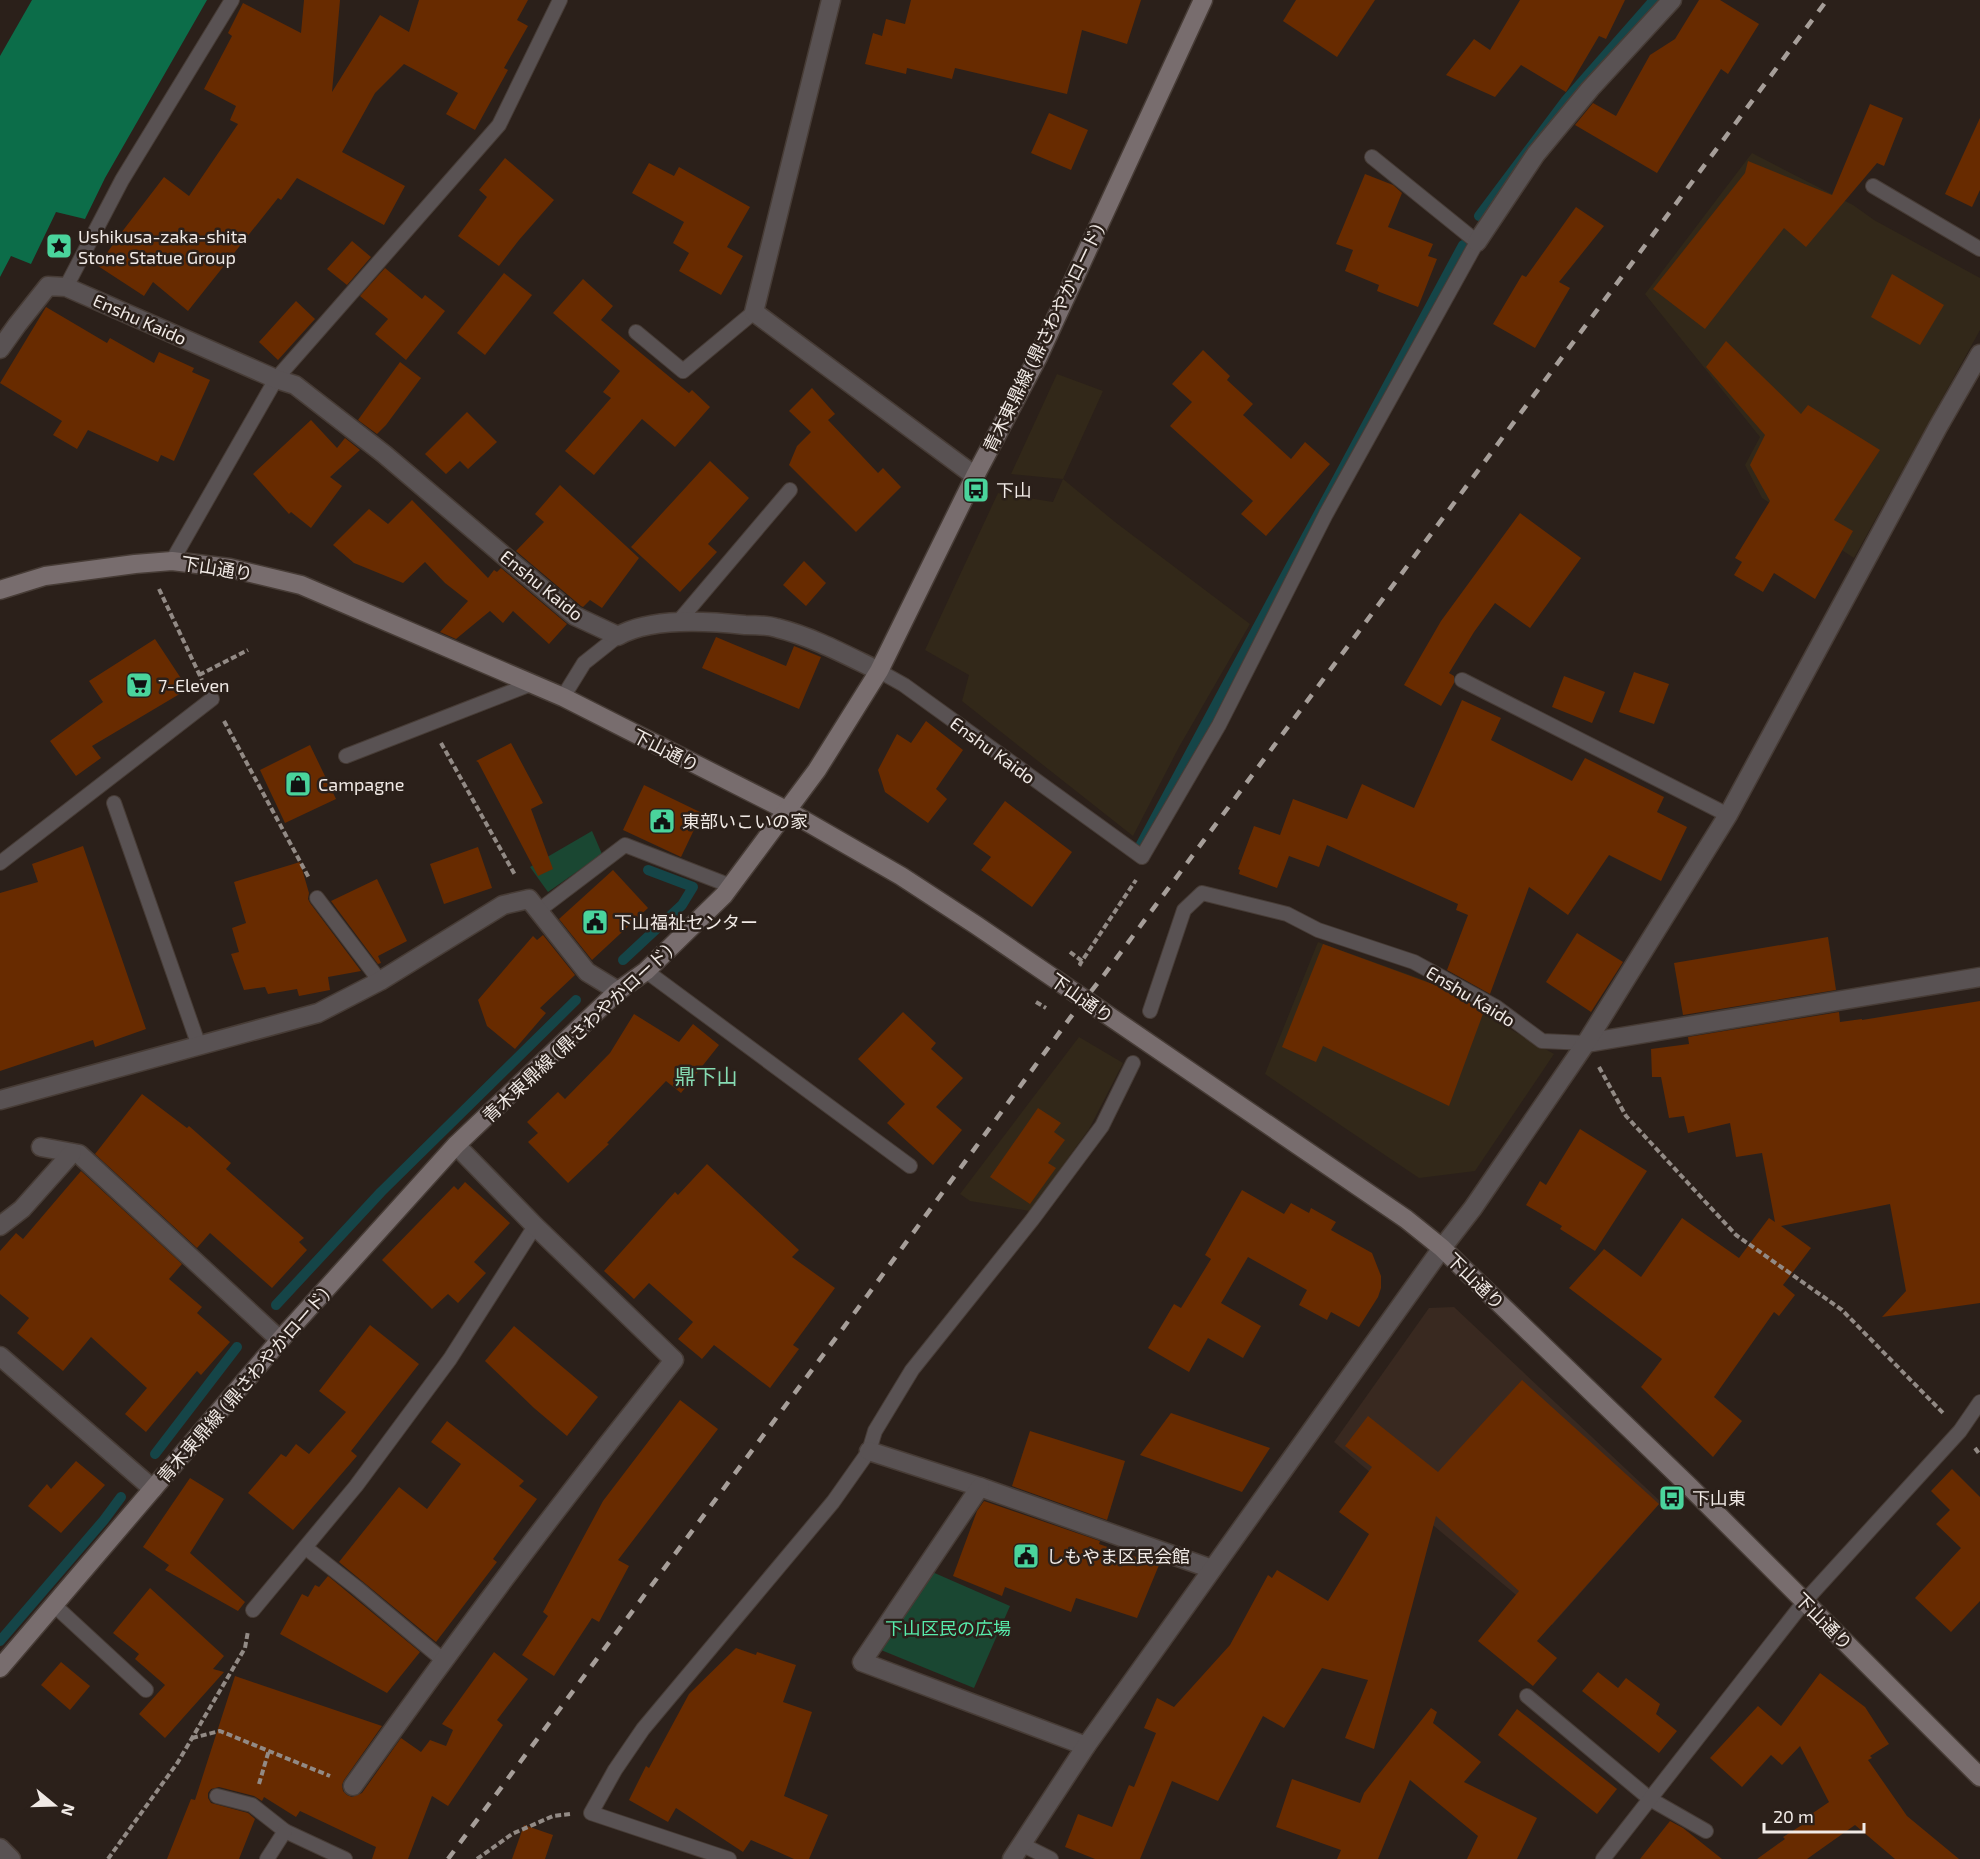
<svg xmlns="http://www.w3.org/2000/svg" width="1980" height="1859" viewBox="0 0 1980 1859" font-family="'Exo 2','Noto Sans JP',sans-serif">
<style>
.commercial{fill:#322819}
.built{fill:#392920}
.green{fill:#1a4732}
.forest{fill:#0c6d49}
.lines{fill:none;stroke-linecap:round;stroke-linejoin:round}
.stream{stroke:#154548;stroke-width:10}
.building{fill:#682b00}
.lane-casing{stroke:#473c36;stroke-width:16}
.street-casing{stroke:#473c36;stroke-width:21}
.secondary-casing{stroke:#473c36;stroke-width:21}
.path{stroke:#928a85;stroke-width:4;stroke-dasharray:6 3;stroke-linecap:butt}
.lane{stroke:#595253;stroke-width:14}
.street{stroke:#595253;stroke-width:18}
.secondary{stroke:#786d6e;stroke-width:18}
.rail{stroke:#a69e99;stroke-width:4.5;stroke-dasharray:10 10;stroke-linecap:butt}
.labels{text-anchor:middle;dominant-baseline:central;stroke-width:5;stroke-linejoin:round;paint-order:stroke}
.poi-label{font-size:18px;fill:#f0e9e5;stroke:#2b201a;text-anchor:start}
.street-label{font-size:18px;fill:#f0e9e5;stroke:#2b201a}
.park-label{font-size:18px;fill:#57ebab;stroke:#2b201a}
.quarter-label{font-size:21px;fill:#86dab2;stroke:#2b201a}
</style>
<rect width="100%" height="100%" fill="#2b201a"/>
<!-- commercial -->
<g class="commercial">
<polygon points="1752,153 1853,205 1874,220 1980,278 1980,330 1854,558 1762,498 1745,465 1760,437 1645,294"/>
<polygon points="1057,374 1103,391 1063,479 1115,522 1250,624 1179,747 1133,836 962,701 969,675 925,650 998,493 1053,502 1063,479 1011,474"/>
<polygon points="1318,942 1424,980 1554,1054 1475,1171 1419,1178 1265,1074"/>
<polygon points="1079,1037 1123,1063 1089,1129 1030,1211 970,1201 960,1194"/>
</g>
<!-- built -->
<polygon class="built" points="1454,1307 1661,1502 1552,1625 1334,1442 1429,1308"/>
<!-- green -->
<g class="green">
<polygon points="592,831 602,854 548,892 530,867"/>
<polygon points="930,1571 1010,1606 974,1688 881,1650"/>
</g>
<!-- forest -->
<polygon class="forest" points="32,0 207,0 105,178 85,219 56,212 31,264 11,256 0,277 0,56"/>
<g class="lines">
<!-- stream -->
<g class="stream">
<polyline points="1479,216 1566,100 1653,1"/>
<polyline points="1140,846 1463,245"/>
<polyline points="623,960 682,905 693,887 648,870"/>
<polyline points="276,1305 381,1192 576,1000"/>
<polyline points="155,1454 237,1347"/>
<polyline points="0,1641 104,1520 121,1497"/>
</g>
</g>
<!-- building -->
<g class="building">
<polygon points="304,0 340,0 332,92 380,15 409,32 419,0 528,0 517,20 528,26 504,68 508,70 475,130 446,114 458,93 404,64 375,93 342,152 405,186 384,225 297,178 281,200 278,198 188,311 153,282 144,296 98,266 118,237 164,177 189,196 238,124 230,120 236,106 204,89 232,36 228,33 243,3 301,33"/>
<polygon points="911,0 1141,0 1127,44 1082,30 1067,94 955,68 952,79 907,68 906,74 865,64 873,33 882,36 886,19 905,24"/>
<polygon points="1296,0 1375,0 1337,57 1283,21"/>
<polygon points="1520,0 1625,0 1606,39 1599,36 1566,92 1521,65 1495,97 1446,75 1474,39 1490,50"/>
<polygon points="1699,0 1720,0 1759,24 1728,74 1721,69 1657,173 1575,125 1593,103 1616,116 1650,55 1675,39"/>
<polygon points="1870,104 1903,118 1884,166 1877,163 1806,247 1784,228 1705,329 1653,289 1745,173 1748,161 1832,195"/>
<polygon points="1049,113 1088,130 1071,170 1031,153"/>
<polygon points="1980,118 1980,190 1972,207 1945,194"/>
<polygon points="505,158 554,200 519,240 499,266 458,236 487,197 479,190"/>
<polygon points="649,163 674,176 679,167 750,207 727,247 743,256 721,295 679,271 689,253 673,243 684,222 632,193"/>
<polygon points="1365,174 1393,185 1402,193 1388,227 1433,244 1428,256 1437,259 1418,307 1377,291 1379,285 1345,271 1353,250 1336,244"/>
<polygon points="1576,207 1604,226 1559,282 1570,288 1535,348 1493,324 1522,275 1526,277"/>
<polygon points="352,241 371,257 347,285 327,269"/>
<polygon points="385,268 422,299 425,295 445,311 406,360 375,334 388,319 360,296"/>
<polygon points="504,273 532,295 485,355 457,333"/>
<polygon points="1892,274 1944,305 1920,345 1871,317"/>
<polygon points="583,279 613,306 601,320 689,393 692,390 710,407 675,447 642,419 594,475 565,451 611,398 603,392 620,371 553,313"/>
<polygon points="296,301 315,319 278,360 259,342"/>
<polygon points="46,307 107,343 110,338 154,363 159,352 194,368 192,372 210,380 174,461 161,455 158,462 88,430 77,449 53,435 62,421 0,383"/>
<polygon points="1726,341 1801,414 1808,405 1880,450 1834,520 1853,531 1815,599 1774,573 1763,592 1734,575 1742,562 1735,558 1770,501 1750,465 1765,435 1706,367"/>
<polygon points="1203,350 1230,376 1227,380 1253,404 1243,415 1291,459 1305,442 1330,464 1266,536 1241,514 1253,501 1170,426 1192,402 1172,384"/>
<polygon points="400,362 421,378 386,425 377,434 358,420"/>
<polygon points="812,388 835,414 828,420 878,473 883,468 901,487 856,532 789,465 797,446 811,432 789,411"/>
<polygon points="467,412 497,442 468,469 460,461 446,474 425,454"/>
<polygon points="311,420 337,448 345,438 360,450 330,477 342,486 311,528 291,512 289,514 253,474"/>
<polygon points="710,461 749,498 708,544 717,552 680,592 631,547"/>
<polygon points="560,485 639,558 602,608 590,600 583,607 581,606 516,551 544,522 535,514"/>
<polygon points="412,500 488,578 494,570 497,572 501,568 567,624 549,644 513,611 503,623 490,611 456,639 440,632 468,601 445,583 425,562 403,583 354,563 333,545 369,509 388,524"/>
<polygon points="1520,513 1581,558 1530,628 1495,603 1474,632 1449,673 1454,676 1454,683 1441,706 1404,685 1441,621"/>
<polygon points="804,561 826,583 806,606 783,585"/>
<polygon points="716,637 786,666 794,646 821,657 799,709 702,668"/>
<polygon points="155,639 188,689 92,746 101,758 76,776 50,741 103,702 89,681"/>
<polygon points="1634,672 1669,684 1654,724 1619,712"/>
<polygon points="1564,676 1605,692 1592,723 1552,707"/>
<polygon points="1462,700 1501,718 1491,740 1572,781 1585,758 1664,797 1657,812 1687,827 1661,881 1609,855 1568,915 1529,887 1490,994 1447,970 1468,915 1456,910 1458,904 1327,845 1319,867 1289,856 1277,888 1239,874 1240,870 1238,869 1254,826 1280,835 1293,799 1347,819 1362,784 1414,808"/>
<polygon points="926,721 963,750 936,789 947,799 928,823 885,792 878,770 897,734 911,743"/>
<polygon points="511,743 543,803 531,809 553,869 538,876 478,762 476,761"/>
<polygon points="310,745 336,799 285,823 260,770"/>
<polygon points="644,785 702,813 681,857 623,830"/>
<polygon points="1005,801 1072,852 1032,907 981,870 991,857 973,844"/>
<polygon points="83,846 146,1029 95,1047 93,1040 0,1071 0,893 38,882 32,864"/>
<polygon points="478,847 492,888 444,904 430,864"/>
<polygon points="300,862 309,893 308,899 310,903 361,971 328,977 330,990 299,996 297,989 268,994 265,987 244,990 231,954 239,952 232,928 246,923 234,882"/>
<polygon points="613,870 648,908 592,960 559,919"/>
<polygon points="377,879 407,941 378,956 381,963 378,964 331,901"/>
<polygon points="1577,933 1623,962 1591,1012 1546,982"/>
<polygon points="543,935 575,975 540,1008 546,1013 515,1049 487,1026 478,1000 533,936 537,940"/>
<polygon points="1828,937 1836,990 1683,1015 1674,963"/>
<polygon points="1323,944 1438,986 1484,1011 1449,1106 1323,1046 1316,1062 1282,1047"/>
<polygon points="1980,1001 1980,1303 1882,1317 1906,1291 1890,1204 1781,1226 1811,1248 1783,1285 1795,1295 1779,1316 1774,1312 1714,1397 1742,1421 1713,1457 1641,1387 1662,1359 1569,1288 1604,1249 1641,1277 1682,1218 1739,1258 1769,1218 1775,1222 1762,1153 1736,1157 1730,1123 1688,1133 1684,1116 1669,1118 1661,1077 1652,1077 1651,1049 1689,1044 1688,1037 1839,1012 1840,1022 1862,1019 1862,1020"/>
<polygon points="903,1012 936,1043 931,1049 963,1078 936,1107 962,1130 933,1165 887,1123 905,1104 858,1059"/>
<polygon points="634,1014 679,1042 693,1024 719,1045 681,1093 666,1081 607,1143 609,1144 568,1183 528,1142 538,1133 527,1122 558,1092 565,1099 610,1053"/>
<polygon points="142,1094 187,1128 189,1126 231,1163 226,1169 304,1238 299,1242 307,1250 272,1288 210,1233 197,1248 95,1154"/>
<polygon points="1038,1108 1061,1123 1054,1132 1065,1140 1048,1163 1056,1168 1030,1204 990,1177"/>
<polygon points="1580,1129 1647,1171 1595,1251 1560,1229 1562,1226 1526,1205 1540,1181 1546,1185"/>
<polygon points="707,1164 799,1250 792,1257 835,1288 793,1345 799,1349 770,1388 714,1345 702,1359 678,1339 693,1322 649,1283 634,1299 604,1271 675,1192 678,1195"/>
<polygon points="81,1171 182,1264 169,1279 202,1307 197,1313 230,1342 201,1375 197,1371 146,1432 125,1414 147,1388 91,1337 63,1371 17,1333 29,1318 0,1294 0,1251 16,1233 23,1239"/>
<polygon points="465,1182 510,1223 474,1262 486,1273 458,1303 448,1294 432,1309 382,1260 454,1186 458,1190"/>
<polygon points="1242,1190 1284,1214 1291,1203 1309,1213 1311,1208 1336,1222 1331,1230 1372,1253 1381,1276 1381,1288 1378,1297 1359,1327 1331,1312 1327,1320 1299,1305 1307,1290 1248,1257 1221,1303 1261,1326 1243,1358 1208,1338 1189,1372 1148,1348 1174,1304 1181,1308 1211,1259 1205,1255"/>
<polygon points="370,1325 419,1364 351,1451 357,1456 293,1530 248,1493 281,1454 286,1457 296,1444 309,1454 346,1412 319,1391"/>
<polygon points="514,1326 598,1397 567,1436 534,1408 485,1361"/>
<polygon points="1522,1380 1659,1504 1537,1641 1557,1658 1533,1686 1478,1641 1519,1591 1436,1516 1374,1749 1345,1738 1368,1680 1322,1668 1284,1728 1263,1716 1218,1801 1172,1781 1140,1859 1095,1859 1065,1847 1078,1814 1112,1827 1129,1785 1134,1787 1156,1733 1144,1728 1157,1698 1174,1707 1230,1645 1268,1575 1272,1578 1277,1570 1328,1601 1369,1534 1339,1512 1372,1467 1345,1446 1368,1416 1438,1472"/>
<polygon points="680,1400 718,1429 618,1560 629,1566 599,1622 592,1618 554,1676 522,1655 548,1616 543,1612 603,1501"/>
<polygon points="1171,1413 1270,1448 1242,1492 1140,1455"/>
<polygon points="447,1421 524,1481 519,1486 537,1499 493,1559 497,1562 436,1642 339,1562 399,1487 427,1509 461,1464 431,1442"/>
<polygon points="1030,1431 1125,1461 1107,1520 1012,1486"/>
<polygon points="76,1461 105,1485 61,1533 28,1506 47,1484 51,1489"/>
<polygon points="1952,1469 1980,1497 1980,1601 1951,1632 1915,1598 1961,1548 1936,1524 1950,1510 1931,1491"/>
<polygon points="190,1478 224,1499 190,1553 245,1602 238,1611 165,1570 169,1565 143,1547"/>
<polygon points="984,1501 1100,1541 1099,1544 1159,1565 1137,1618 1076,1598 1071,1612 1005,1587 1002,1596 953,1576 977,1511"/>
<polygon points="328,1576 420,1652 387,1693 280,1634 302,1594 308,1597 315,1585 319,1587"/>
<polygon points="150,1588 224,1656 213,1669 224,1672 165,1738 139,1714 165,1685 135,1659 139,1654 113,1633"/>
<polygon points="736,1648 756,1655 757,1652 796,1665 783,1702 812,1712 784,1796 828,1815 809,1859 794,1859 751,1840 743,1852 676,1808 668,1822 629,1800 646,1766 649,1768 689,1694"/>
<polygon points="494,1652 528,1679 497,1720 503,1725 448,1806 432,1796 408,1859 372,1859 376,1847 300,1811 296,1817 264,1797 262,1801 254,1796 219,1787 211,1789 208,1793 208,1798 211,1803 248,1813 255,1819 239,1859 167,1859 191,1799 195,1800 235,1676 382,1726 344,1780 342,1785 343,1791 347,1795 352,1797 362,1793 401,1738 421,1752 430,1740 446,1746 453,1730 442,1724"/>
<polygon points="61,1662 90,1686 70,1710 41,1685"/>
<polygon points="1598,1672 1618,1688 1626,1678 1660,1704 1656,1714 1677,1731 1659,1753 1582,1691"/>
<polygon points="1820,1673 1865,1707 1889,1744 1870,1756 1872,1758 1868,1760 1907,1816 1959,1859 1895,1859 1855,1825 1807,1859 1757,1859 1785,1839 1783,1837 1813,1818 1810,1815 1829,1802 1800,1746 1782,1765 1771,1755 1742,1787 1710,1758 1758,1706 1781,1726"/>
<polygon points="1431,1708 1437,1712 1433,1723 1481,1762 1464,1782 1537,1818 1517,1859 1467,1859 1478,1836 1410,1780 1378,1859 1337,1859 1341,1850 1276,1827 1292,1779 1360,1803 1364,1793"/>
<polygon points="1517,1709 1617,1789 1597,1814 1498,1735"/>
<polygon points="1670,1821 1683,1828 1722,1859 1640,1859"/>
<polygon points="524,1825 553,1835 545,1859 512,1859"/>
</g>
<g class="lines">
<defs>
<g id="lane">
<polyline points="1873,186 1980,249"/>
<polyline points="66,287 122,180 232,0"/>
<polyline points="636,332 683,371 754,312"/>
<polyline points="172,561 276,379 499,125 560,0"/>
<polyline points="678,622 790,490"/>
<polyline points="879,671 904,685 1142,857 1219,725 1326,514 1477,242 1372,157"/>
<polyline points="1462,680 1728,815"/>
<polyline points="563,697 584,663 618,636"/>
<polyline points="346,756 531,684"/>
<polyline points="114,803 199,1046"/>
<polyline points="0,863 212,699"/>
<polyline points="317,898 380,981"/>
<polyline points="538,911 625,845 731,886"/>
<polyline points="646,971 910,1166"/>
<polyline points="1150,1011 1184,910 1202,893 1287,914 1318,930 1414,962 1496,1007 1542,1041 1586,1043"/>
<polyline points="306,1548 357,1588 443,1660"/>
<polyline points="54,1605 146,1690"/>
<polyline points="253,1610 356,1486 450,1359 535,1226"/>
<polyline points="1527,1696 1650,1799 1706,1831"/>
<polyline points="217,1796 252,1805 285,1831 345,1859"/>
<polyline points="1021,1844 1051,1859"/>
<polyline points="267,1859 285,1831"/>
<polyline points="729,1859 591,1813 615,1770 643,1729 833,1502 869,1451 875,1431 912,1370 1032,1220 1102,1126 1133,1063"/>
<polyline points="1603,1859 1804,1602 1960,1431 1980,1402"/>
</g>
<g id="street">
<polyline points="831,0 754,312 975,476"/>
<polyline points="1477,242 1536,154 1590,89 1672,0"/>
<path d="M0,349l17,-24 31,-39 18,1 210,92 19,6 89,69 191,162 43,20c33,-19 90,-15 127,-11 10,0 22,0 32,3 36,9 69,27 102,43"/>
<polyline points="1586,1043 1980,977"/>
<polyline points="0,1100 318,1013 380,981 503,905 529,899 587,972 618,991"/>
<polyline points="41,1147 79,1154 280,1340"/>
<polyline points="0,1226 22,1209 72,1153"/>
<polyline points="0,1356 153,1489"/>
<polyline points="869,1451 980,1487 1212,1569"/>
<polyline points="980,1487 862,1662 1086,1746"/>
<path d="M353,1786c103,-145 210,-287 321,-426l-139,-134 -79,-81"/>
<polyline points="0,1848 11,1859"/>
<polyline points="1012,1859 1086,1746 1442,1248 1473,1208 1586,1043 1728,815 1938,427 1980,354"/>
</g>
<g id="secondary">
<polyline points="0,590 45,576 135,564 172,561 230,568 301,585 563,697 788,811 901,876 976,925 1406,1219 1442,1248 1690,1487 1980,1777"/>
<polyline points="0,1668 280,1340 456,1145 618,991 646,971 724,895 817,770 879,671 975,476 1038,357 1203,0"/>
</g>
</defs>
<!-- lane casing -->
<use href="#lane" class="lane-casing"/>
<!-- street casing -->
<use href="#street" class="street-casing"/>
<!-- secondary casing -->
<use href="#secondary" class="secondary-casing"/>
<!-- path -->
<g class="path">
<polyline points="159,589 202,680"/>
<polyline points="199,675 248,650"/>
<polyline points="224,721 309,878"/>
<polyline points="441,743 515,875"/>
<polyline points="1070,952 1082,961"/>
<polyline points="1082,965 1080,964 1136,880"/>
<polyline points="1036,1002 1046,1008"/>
<polyline points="1599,1067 1626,1116 1736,1235 1842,1310 1944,1414"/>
<polyline points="1975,1448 1980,1455"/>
<polyline points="192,1738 220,1731 330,1776"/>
<polyline points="259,1784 269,1750"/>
<polyline points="108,1859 178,1762 245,1648 248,1631"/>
<polyline points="477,1859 512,1834 553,1816 570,1814"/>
</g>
<!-- lane -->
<use href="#lane" class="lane"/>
<!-- street -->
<use href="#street" class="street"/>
<!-- secondary -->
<use href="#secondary" class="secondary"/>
<!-- rail -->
<polyline class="rail" points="448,1859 867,1296 1070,1018 1104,975 1827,0"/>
</g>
<!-- icons -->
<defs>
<symbol id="sight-square" viewBox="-11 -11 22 22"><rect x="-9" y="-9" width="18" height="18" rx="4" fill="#4ad49c" stroke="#2b201a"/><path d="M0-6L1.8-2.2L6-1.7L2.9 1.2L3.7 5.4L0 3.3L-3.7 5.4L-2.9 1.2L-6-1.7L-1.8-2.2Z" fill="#111"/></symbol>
<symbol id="bus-square" viewBox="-11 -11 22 22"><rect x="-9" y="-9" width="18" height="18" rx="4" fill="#4ad49c" stroke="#2b201a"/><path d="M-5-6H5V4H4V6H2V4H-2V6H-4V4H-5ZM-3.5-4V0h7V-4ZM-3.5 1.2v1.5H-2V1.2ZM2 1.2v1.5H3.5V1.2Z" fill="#111"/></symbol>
<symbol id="supermarket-square" viewBox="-11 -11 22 22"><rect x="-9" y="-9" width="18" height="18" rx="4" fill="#4ad49c" stroke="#2b201a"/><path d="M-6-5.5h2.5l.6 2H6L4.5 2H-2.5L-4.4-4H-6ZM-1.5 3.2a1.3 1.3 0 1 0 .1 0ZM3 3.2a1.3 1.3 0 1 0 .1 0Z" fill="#111"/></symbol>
<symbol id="shop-square" viewBox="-11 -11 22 22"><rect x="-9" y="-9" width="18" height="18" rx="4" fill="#4ad49c" stroke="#2b201a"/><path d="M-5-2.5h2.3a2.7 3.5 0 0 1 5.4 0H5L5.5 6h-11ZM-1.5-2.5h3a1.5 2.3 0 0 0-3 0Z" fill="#111"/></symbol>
<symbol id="civic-square" viewBox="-11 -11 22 22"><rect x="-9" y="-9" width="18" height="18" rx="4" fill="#4ad49c" stroke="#2b201a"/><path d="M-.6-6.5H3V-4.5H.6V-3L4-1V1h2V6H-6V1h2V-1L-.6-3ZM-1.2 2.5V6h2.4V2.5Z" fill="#111"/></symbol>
</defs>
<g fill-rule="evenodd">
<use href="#sight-square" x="44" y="231" width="30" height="30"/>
<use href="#bus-square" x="961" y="475" width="30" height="30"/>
<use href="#supermarket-square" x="124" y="670" width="30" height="30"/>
<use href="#shop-square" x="283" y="769" width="30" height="30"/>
<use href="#civic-square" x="647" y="806" width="30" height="30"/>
<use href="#civic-square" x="580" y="907" width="30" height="30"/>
<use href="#bus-square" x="1657" y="1483" width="30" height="30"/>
<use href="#civic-square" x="1011" y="1541" width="30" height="30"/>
</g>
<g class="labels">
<!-- poi labels -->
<g class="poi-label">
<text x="78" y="236">Ushikusa-zaka-shita<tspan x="78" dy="21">Stone Statue Group</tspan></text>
<text x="996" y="490">下山</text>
<text x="158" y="685">7-Eleven</text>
<text x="318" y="784">Campagne</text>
<text x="682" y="821">東部いこいの家</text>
<text x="614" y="922">下山福祉センター</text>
<text x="1692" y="1498">下山東</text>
<text x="1046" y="1556">しもやま区民会館</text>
</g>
<!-- street labels -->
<g class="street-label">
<text transform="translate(140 319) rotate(24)">Enshu Kaido</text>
<text transform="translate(1043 338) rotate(-64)">青木東鼎線 (鼎さわやかロード)</text>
<text transform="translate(217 568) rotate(9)">下山通り</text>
<text transform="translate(542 585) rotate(39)">Enshu Kaido</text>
<text transform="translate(666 750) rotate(27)">下山通り</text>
<text transform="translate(993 750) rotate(36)">Enshu Kaido</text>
<text transform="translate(1471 996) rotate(31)">Enshu Kaido</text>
<text transform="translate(1082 998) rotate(35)">下山通り</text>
<text transform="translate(577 1033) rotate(-43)">青木東鼎線 (鼎さわやかロード)</text>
<text transform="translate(1476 1281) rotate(44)">下山通り</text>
<text transform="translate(243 1385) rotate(-49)">青木東鼎線 (鼎さわやかロード)</text>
<text transform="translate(1824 1621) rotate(45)">下山通り</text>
</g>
<!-- park labels -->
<g class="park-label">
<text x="948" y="1628">下山区民の広場</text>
</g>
<!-- quarter labels -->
<g class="quarter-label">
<text x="706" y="1075">鼎下山</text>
</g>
</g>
<!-- north arrow -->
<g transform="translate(54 1805) rotate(109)" stroke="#2b201a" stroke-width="4.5" paint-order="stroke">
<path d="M0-4.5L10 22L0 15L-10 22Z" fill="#f0e9e5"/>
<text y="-9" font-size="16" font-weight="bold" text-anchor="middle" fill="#f0e9e5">N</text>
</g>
<!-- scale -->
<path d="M1764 1823v9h100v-9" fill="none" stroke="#f0e9e5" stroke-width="3"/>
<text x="1773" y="1823" font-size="18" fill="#f0e9e5" stroke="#2b201a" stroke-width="4.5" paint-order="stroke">20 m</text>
</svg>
